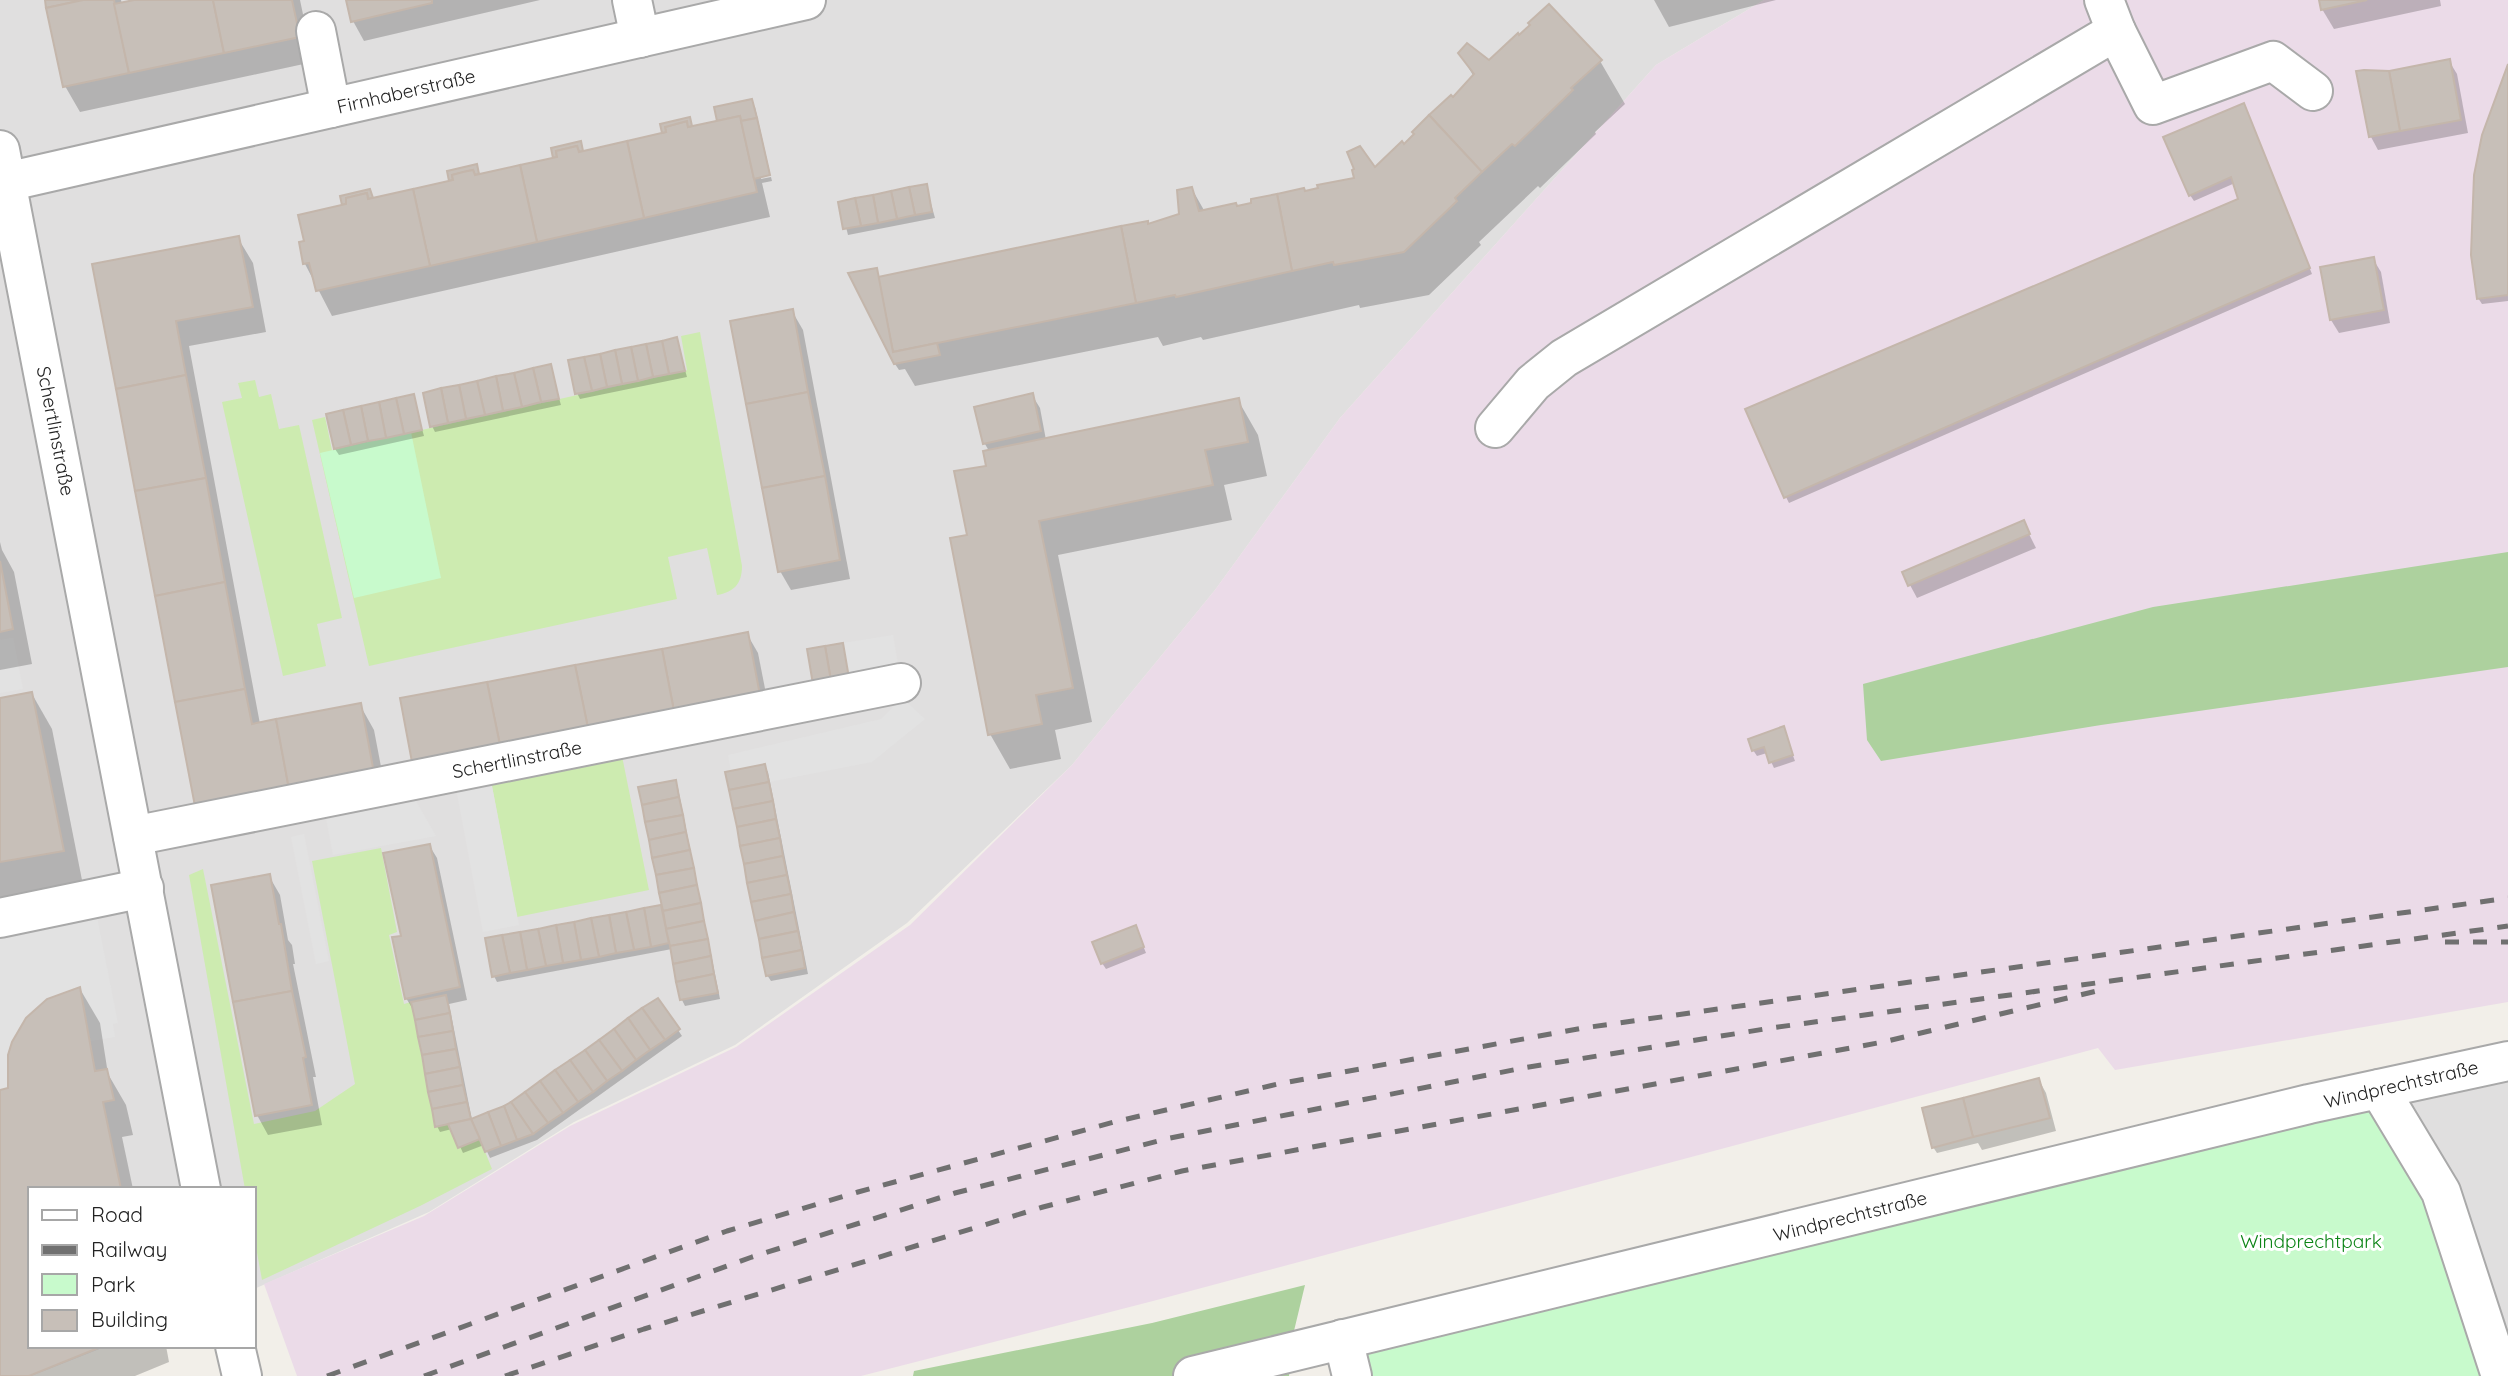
<svg xmlns="http://www.w3.org/2000/svg" width="2508" height="1376" viewBox="0 0 2508 1376" font-family="Quicksand,sans-serif">
<style>
.residential{fill:#e0dfdf}
.industrial{fill:#ebdbe8}
.grass{fill:#cdebb0}
.forest{fill:#add19e}
.park{fill:#c8facc}
.parking{fill:#e2e2e2}
.shadow{fill:#0003}
.building{fill:#c7bfb8;stroke:#c4b6ab;stroke-width:2}
.lines{fill:none;stroke-linecap:round;stroke-linejoin:round}
.minor-casing{stroke:#a9a9a9;stroke-width:42}
.minor{stroke:#fff;stroke-width:38}
.rail{stroke:#707070;stroke-width:5;stroke-dasharray:14 14;stroke-linecap:butt}
.labels{text-anchor:middle;dominant-baseline:central;stroke-width:6;stroke-linejoin:round;paint-order:stroke}
.street-label{font-size:19px;fill:#222;stroke:#fff}
.park-label{font-size:19px;fill:#0c8416;stroke:#fff}
</style>
<rect width="100%" height="100%" fill="#f2efe9"/>
<!-- residential -->
<g class="residential">
<polygon points="0,0 1764,0 1656,65 1340,418 1215,590 1072,765 907,923 735,1045 574,1122 429,1212 254,1289 254,1189 30,1189 30,1346 107,1346 31,1376 0,1376"/>
<polygon points="2508,1061 2508,1376 2379,1089"/>
</g>
<!-- industrial -->
<polygon class="industrial" points="1764,0 2508,0 2508,1002 2115,1070 2098,1048 1153,1301 861,1376 297,1376 264,1284 424,1216 570,1126 736,1047 910,925 1072,765 1215,590 1340,418 1656,65"/>
<!-- grass -->
<g class="grass">
<path d="M700,332l42,234c0,18 -8,26 -25,29l-10,-47 -39,9 9,42 -308,67 -57,-246 13,-3 7,33 353,-79 2,-1 -6,-34z"/>
<polygon points="255,380 259,397 271,394 279,429 299,425 342,618 317,624 326,666 283,676 222,402 242,398 238,383"/>
<polygon points="622,756 649,890 517,917 491,781"/>
<polygon points="381,848 397,932 389,935 404,1004 411,1002 435,1126 448,1124 458,1148 480,1139 492,1169 420,1206 262,1280 254,1236 254,1189 245,1189 189,875 203,869 254,1124 315,1111 355,1084 312,861"/>
</g>
<!-- forest -->
<g class="forest">
<polygon points="2508,552 2508,667 2101,725 1881,761 1867,740 1863,684 2153,607"/>
<polygon points="1305,1285 1293,1335 1289,1376 913,1376 914,1371 1152,1323"/>
</g>
<!-- park -->
<g class="park">
<polygon points="411,432 441,578 354,598 320,453"/>
<polygon points="2379,1089 2501,1376 1352,1376 1344,1339"/>
</g>
<!-- parking -->
<g class="parking">
<polygon points="893,635 899,670 849,678 843,643"/>
<polygon points="13,638 23,689 0,693 0,640"/>
<polygon points="902,698 925,719 872,762 769,782 765,764 731,771 728,755 881,719"/>
<polygon points="491,781 519,925 483,932 456,788"/>
<polygon points="416,801 436,836 333,855 326,818"/>
<polygon points="304,834 329,961 316,964 291,837"/>
<polygon points="97,917 118,1023 113,1024 115,1037 90,1041 95,1071 0,1090 0,939"/>
</g>
<!-- shadow -->
<g class="shadow">
<polygon points="47,0 121,0 122,4 142,0 300,0 313,62 80,112 65,86"/>
<polygon points="348,0 540,0 364,41 353,21"/>
<polygon points="1654,0 1776,0 1669,27"/>
<polygon points="2321,0 2440,0 2441,6 2334,29 2322,9"/>
<polygon points="1460,53 1489,62 1600,61 1625,104 1595,132 1596,134 1540,188 1538,186 1479,242 1481,245 1429,295 1360,308 1359,305 1203,340 1201,337 1163,346 1158,337 915,386 905,369 899,370 895,364 876,269 880,278 1149,226 1181,216 1192,189 1205,212 1237,208 1356,180 1375,169 1404,146 1474,77"/>
<polygon points="2449,61 2457,74 2468,133 2378,150 2371,137 2389,72"/>
<polygon points="2508,68 2508,301 2482,304 2478,298"/>
<polygon points="751,101 755,107 770,173 761,175 761,179 771,177 772,181 762,183 770,217 332,316 305,264 301,244 345,206 370,191 374,200 451,182 476,166 481,176 555,159 580,143 584,153 664,135 689,119 693,128 720,122"/>
<polygon points="2247,111 2312,274 1789,503 1786,497 2241,200 2235,183 2194,201 2190,195"/>
<polygon points="926,186 935,218 848,235 840,203"/>
<polygon points="238,238 253,263 266,332 189,346 260,724 360,705 374,730 387,798 197,806 94,265"/>
<polygon points="2373,259 2381,272 2390,323 2339,333 2331,320 2322,269"/>
<polygon points="792,311 803,330 850,579 791,590 780,571"/>
<polygon points="676,339 687,377 580,399 577,393"/>
<polygon points="550,366 561,405 435,432 432,426"/>
<polygon points="1032,395 1040,408 1046,440 1238,400 1258,435 1267,476 1224,485 1232,520 1058,555 1092,722 1055,730 1061,759 1010,769 990,734 969,536 988,467 989,451 985,444 976,408"/>
<polygon points="413,396 424,436 339,455 335,449"/>
<polygon points="2023,522 2036,548 1917,598 1910,585"/>
<polygon points="0,542 2,550 14,572 32,664 0,670"/>
<polygon points="747,634 758,653 770,714 414,761"/>
<polygon points="32,694 52,729 83,885 0,900 0,700"/>
<polygon points="1783,729 1795,761 1774,768 1767,753 1757,756 1753,750"/>
<polygon points="764,766 768,772 808,974 771,981 767,975"/>
<polygon points="675,782 678,788 720,999 685,1006 682,1000 672,949 497,982 494,976 487,940 664,906"/>
<polygon points="429,845 437,858 467,1000 449,1004 472,1120 678,1030 682,1036 537,1140 490,1158 484,1145 463,1153 452,1129 440,1132 437,1126 414,1011 406,998 403,937"/>
<polygon points="269,876 280,895 288,940 292,945 295,964 293,964 316,1077 313,1077 322,1125 268,1135 257,1115"/>
<polygon points="1138,933 1146,953 1106,969 1102,963"/>
<polygon points="80,989 100,1023 108,1074 126,1105 133,1135 122,1137 133,1189 30,1189 30,1346 166,1346 169,1362 135,1376 0,1376 0,1092 10,1090"/>
<polygon points="2039,1080 2046,1093 2056,1131 1982,1150 1978,1143 1937,1153 1933,1147"/>
</g>
<!-- building -->
<g class="building">
<polygon points="45,0 83,0 46,8"/>
<polygon points="83,0 114,0 129,73 63,87 46,8"/>
<polygon points="134,0 213,0 224,53 129,73 114,4"/>
<polygon points="213,0 292,0 300,37 224,53"/>
<polygon points="346,0 432,0 432,3 351,22"/>
<polygon points="2319,0 2367,0 2321,10"/>
<polygon points="1549,4 1602,60 1571,88 1573,90 1515,146 1512,144 1482,172 1429,115 1451,95 1453,97 1474,74 1458,53 1467,43 1489,60 1518,33 1519,35 1530,25 1528,23"/>
<polygon points="2450,59 2461,120 2400,131 2389,71"/>
<polygon points="2508,64 2508,295 2477,299 2471,255 2474,175 2482,135"/>
<polygon points="2364,70 2389,71 2400,131 2369,137 2356,71"/>
<polygon points="752,99 757,118 741,121 740,116 717,121 714,107"/>
<polygon points="2244,103 2310,268 1784,498 1745,409 2238,199 2231,177 2189,196 2163,137"/>
<polygon points="1429,115 1482,172 1455,198 1457,201 1404,252 1334,265 1333,262 1292,271 1277,194 1304,188 1305,191 1318,188 1317,185 1354,178 1352,170 1354,169 1347,152 1360,146 1375,167 1402,141 1404,144 1414,134 1412,132"/>
<polygon points="740,116 757,192 644,218 627,141 666,132 665,127 687,121 688,127"/>
<polygon points="690,117 692,126 688,127 687,121 665,127 666,132 662,133 660,124"/>
<polygon points="757,118 770,175 754,179 741,121"/>
<polygon points="581,141 583,151 579,152 577,146 556,151 557,157 553,158 551,148"/>
<polygon points="627,141 644,218 537,242 520,165 557,157 556,151 577,146 579,152"/>
<polygon points="477,164 479,174 475,175 473,170 452,175 453,180 449,181 447,171"/>
<polygon points="520,165 537,242 430,266 413,189 453,180 452,175 463,172 473,170 475,175"/>
<polygon points="927,184 932,212 915,215 909,187"/>
<polygon points="909,187 915,215 897,219 891,191"/>
<polygon points="1192,187 1199,211 1236,203 1237,206 1251,203 1251,199 1277,194 1292,271 1176,297 1175,295 1136,303 1121,226 1148,221 1148,224 1179,214 1177,190"/>
<polygon points="370,189 373,198 368,199 367,193 346,198 346,204 342,205 340,196"/>
<polygon points="413,189 430,266 316,291 309,263 303,264 299,242 304,241 298,215 346,204 346,198 367,193 368,199"/>
<polygon points="891,191 897,219 878,223 873,195"/>
<polygon points="873,195 878,223 861,226 855,198"/>
<polygon points="855,198 861,226 843,229 838,202"/>
<polygon points="1121,226 1136,303 893,352 878,277"/>
<polygon points="239,236 253,307 176,321 186,375 116,389 92,264"/>
<polygon points="2374,257 2384,310 2330,320 2320,267"/>
<polygon points="877,268 893,352 937,343 940,355 894,364 848,273"/>
<polygon points="793,309 808,392 746,404 730,321"/>
<polygon points="677,337 685,371 669,374 662,341"/>
<polygon points="662,341 669,374 653,377 646,344"/>
<polygon points="646,344 653,377 638,381 631,347"/>
<polygon points="631,347 638,381 622,384 615,350"/>
<polygon points="615,350 622,384 607,387 600,354"/>
<polygon points="600,354 607,387 592,391 584,357"/>
<polygon points="584,357 592,391 575,394 568,360"/>
<polygon points="551,364 559,399 541,402 533,368"/>
<polygon points="533,368 541,402 522,407 514,373"/>
<polygon points="514,373 522,407 503,411 496,376"/>
<polygon points="186,375 206,478 135,491 116,389"/>
<polygon points="496,376 503,411 485,415 477,381"/>
<polygon points="477,381 485,415 466,419 459,385"/>
<polygon points="459,385 466,419 448,423 441,388"/>
<polygon points="441,388 448,423 430,427 423,393"/>
<polygon points="808,392 825,476 762,488 746,404"/>
<polygon points="1033,393 1041,431 983,444 974,407"/>
<polygon points="414,394 422,430 404,434 396,398"/>
<polygon points="396,398 404,434 386,438 379,402"/>
<polygon points="1239,398 1248,442 1205,450 1213,485 1039,521 1073,688 1036,695 1042,724 988,735 950,538 967,535 954,471 986,466 983,451"/>
<polygon points="379,402 386,438 368,441 361,406"/>
<polygon points="361,406 368,441 351,445 343,410"/>
<polygon points="343,410 351,445 334,449 326,414"/>
<polygon points="825,476 840,560 778,572 762,488"/>
<polygon points="206,478 225,582 155,596 135,491"/>
<polygon points="2024,520 2030,534 1908,586 1902,572"/>
<polygon points="0,561 13,629 0,632"/>
<polygon points="225,582 245,689 175,702 155,596"/>
<polygon points="748,632 760,695 674,711 662,649"/>
<polygon points="843,643 849,678 831,681 825,646"/>
<polygon points="825,646 831,681 813,684 807,649"/>
<polygon points="662,649 674,711 588,728 575,665"/>
<polygon points="575,665 588,728 500,745 487,682"/>
<polygon points="487,682 500,745 412,762 400,698"/>
<polygon points="245,689 252,724 276,719 289,789 195,806 175,702"/>
<polygon points="32,692 64,851 0,862 0,698"/>
<polygon points="361,703 374,773 289,789 276,719"/>
<polygon points="1784,726 1793,755 1769,763 1764,747 1752,751 1748,739"/>
<polygon points="765,764 769,782 729,790 725,772"/>
<polygon points="676,780 679,797 642,805 638,787"/>
<polygon points="769,782 773,801 733,809 729,790"/>
<polygon points="679,797 683,815 645,822 642,805"/>
<polygon points="773,801 776,819 737,827 733,809"/>
<polygon points="683,815 686,832 649,840 645,822"/>
<polygon points="776,819 780,838 740,846 737,827"/>
<polygon points="686,832 690,850 652,858 649,840"/>
<polygon points="780,838 783,856 744,864 740,846"/>
<polygon points="430,844 460,987 405,999 392,937 401,936 383,853"/>
<polygon points="690,850 694,868 656,875 652,858"/>
<polygon points="783,856 787,875 747,883 744,864"/>
<polygon points="694,868 697,885 659,893 656,875"/>
<polygon points="270,874 279,924 281,924 292,991 233,1002 211,885"/>
<polygon points="787,875 791,894 751,902 747,883"/>
<polygon points="697,885 701,903 663,911 659,893"/>
<polygon points="791,894 794,912 755,921 751,902"/>
<polygon points="701,903 704,921 666,929 663,911"/>
<polygon points="661,905 669,943 651,947 644,908"/>
<polygon points="644,908 651,947 634,950 626,912"/>
<polygon points="626,912 634,950 616,953 609,915"/>
<polygon points="794,912 798,931 759,939 755,921"/>
<polygon points="609,915 616,953 599,957 591,918"/>
<polygon points="591,918 599,957 581,960 574,922"/>
<polygon points="704,921 708,939 670,946 666,929"/>
<polygon points="574,922 581,960 563,963 556,925"/>
<polygon points="556,925 563,963 546,966 538,929"/>
<polygon points="1136,925 1144,947 1101,964 1092,942"/>
<polygon points="538,929 546,966 527,970 520,932"/>
<polygon points="798,931 802,950 762,958 759,939"/>
<polygon points="520,932 527,970 510,973 502,935"/>
<polygon points="502,935 510,973 492,977 485,938"/>
<polygon points="708,939 711,956 673,964 670,946"/>
<polygon points="802,950 805,968 766,976 762,958"/>
<polygon points="711,956 714,974 676,982 673,964"/>
<polygon points="714,974 718,993 680,1000 676,982"/>
<polygon points="80,987 95,1071 107,1069 114,1100 103,1102 121,1189 30,1189 30,1346 103,1346 29,1376 0,1376 0,1090 8,1088 8,1055 12,1042 26,1018 47,999"/>
<polygon points="292,991 306,1057 303,1058 312,1105 255,1116 233,1002"/>
<polygon points="446,995 450,1013 415,1020 411,1002"/>
<polygon points="658,998 680,1029 665,1040 642,1008"/>
<polygon points="642,1008 665,1040 650,1050 628,1018"/>
<polygon points="450,1013 453,1031 418,1037 415,1020"/>
<polygon points="628,1018 650,1050 636,1060 614,1029"/>
<polygon points="614,1029 636,1060 622,1071 599,1040"/>
<polygon points="453,1031 456,1049 422,1055 418,1037"/>
<polygon points="599,1040 622,1071 607,1081 585,1050"/>
<polygon points="456,1049 460,1067 425,1074 422,1055"/>
<polygon points="585,1050 607,1081 593,1092 570,1060"/>
<polygon points="570,1060 593,1092 578,1102 555,1070"/>
<polygon points="460,1067 463,1085 428,1092 425,1074"/>
<polygon points="555,1070 578,1102 563,1113 540,1081"/>
<polygon points="2039,1078 2050,1118 1973,1137 1963,1098"/>
<polygon points="540,1081 563,1113 548,1123 525,1092"/>
<polygon points="463,1085 467,1102 432,1109 428,1092"/>
<polygon points="525,1092 548,1123 533,1134 511,1102"/>
<polygon points="1963,1098 1973,1137 1932,1148 1922,1108"/>
<polygon points="467,1102 471,1119 435,1127 432,1109"/>
<polygon points="511,1102 533,1134 517,1140 504,1106"/>
<polygon points="504,1106 517,1140 501,1146 488,1112"/>
<polygon points="488,1112 501,1146 485,1152 471,1119"/>
<polygon points="471,1119 480,1139 458,1148 448,1124"/>
</g>
<g class="lines">
<defs>
<g id="minor">
<polyline points="632,0 640,38"/>
<polyline points="316,31 331,108"/>
<polyline points="2116,31 2153,105 2273,61 2313,91"/>
<polyline points="0,150 201,1189"/>
<polyline points="6,182 806,0"/>
<polyline points="1495,428 1533,383 1564,358 2116,31 2104,0"/>
<polyline points="133,836 901,683"/>
<polyline points="0,918 144,888"/>
<polyline points="2379,1089 2441,1192 2501,1376"/>
<polyline points="1343,1339 1352,1376"/>
<polyline points="235,1346 242,1376"/>
<polyline points="1193,1376 2309,1104 2508,1061"/>
</g>
</defs>
<!-- minor casing -->
<use href="#minor" class="minor-casing"/>
<!-- minor -->
<use href="#minor" class="minor"/>
<!-- rail -->
<g class="rail">
<polyline points="2445,942 2508,942"/>
<polyline points="327,1376 727,1231 858,1192 1114,1122 1278,1084 1583,1028 2508,898"/>
<polyline points="424,1376 752,1257 955,1193 1170,1138 1523,1068 1771,1028 2508,926"/>
<polyline points="505,1376 644,1329 1043,1207 1182,1171 1883,1042 2101,990"/>
</g>
</g>
<g class="labels">
<!-- street labels -->
<g class="street-label">
<text transform="translate(406 91) rotate(-13)">Firnhaberstraße</text>
<text transform="translate(56 431) rotate(79)">Schertlinstraße</text>
<text transform="translate(517 759) rotate(-11)">Schertlinstraße</text>
<text transform="translate(2401 1084) rotate(-13)">Windprechtstraße</text>
<text transform="translate(1850 1216) rotate(-14)">Windprechtstraße</text>
</g>
<!-- park labels -->
<g class="park-label">
<text x="2311" y="1241">Windprechtpark</text>
</g>
</g>
<!-- legend -->
<rect x="28" y="1187" width="228" height="161" fill="#ffffff" stroke="#a7a7a7" stroke-width="2"/>
<rect x="42" y="1210" width="35" height="10" fill="#ffffff" stroke="#a7a7a7" stroke-width="2"/>
<text x="91" y="1222" font-size="21" fill="#222222">Road</text>
<rect x="42" y="1245" width="35" height="10" fill="#707070" stroke="#a7a7a7" stroke-width="2"/>
<text x="91" y="1257" font-size="21" fill="#222222">Railway</text>
<rect x="42" y="1274" width="35" height="21" fill="#c8facc" stroke="#a7a7a7" stroke-width="2"/>
<text x="91" y="1292" font-size="21" fill="#222222">Park</text>
<rect x="42" y="1310" width="35" height="21" fill="#c7bfb8" stroke="#a7a7a7" stroke-width="2"/>
<text x="91" y="1327" font-size="21" fill="#222222">Building</text>
</svg>
